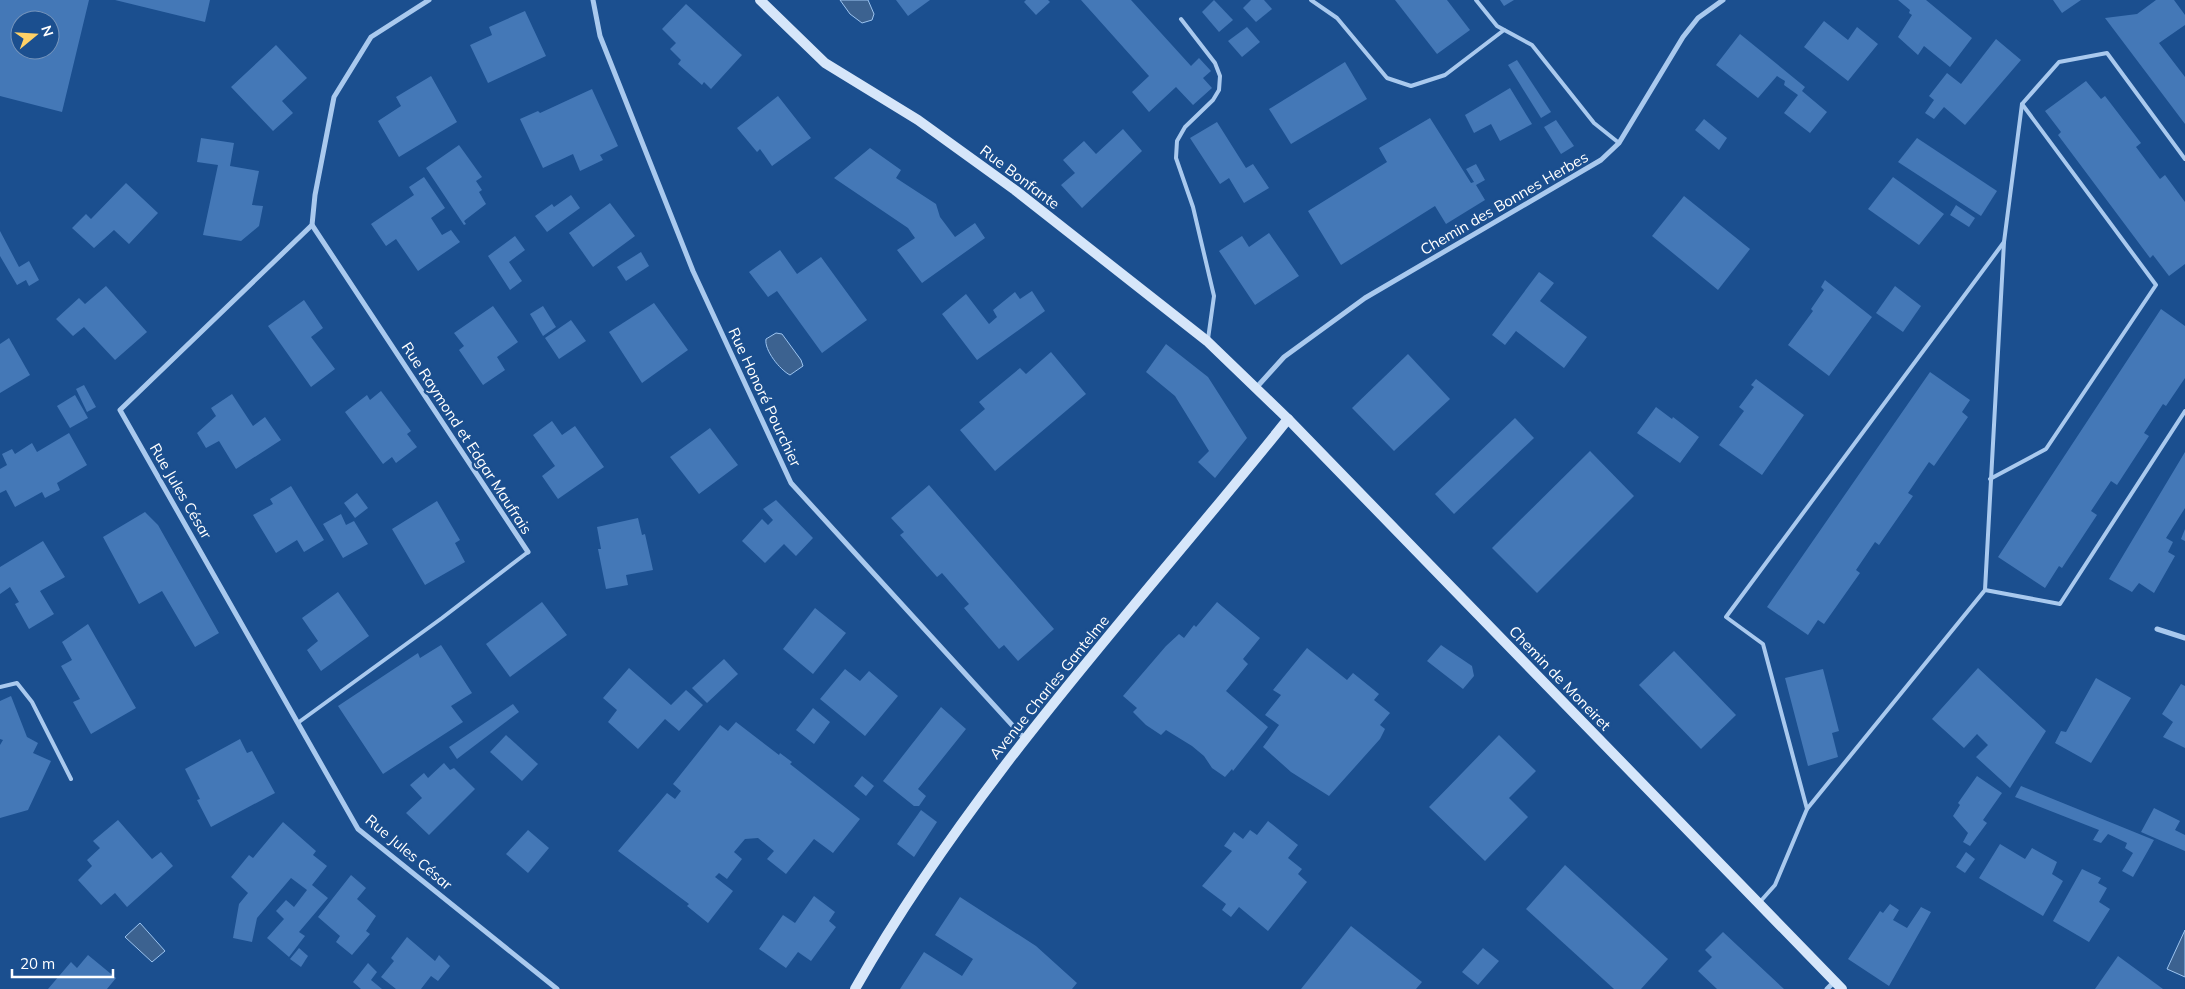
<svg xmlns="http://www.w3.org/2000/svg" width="2185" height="989" viewBox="0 0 2185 989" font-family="Mulish,sans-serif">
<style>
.water{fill:#3c6290;stroke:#9cc4f0}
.building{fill:#4478b7;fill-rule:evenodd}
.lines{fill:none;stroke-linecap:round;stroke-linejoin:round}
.lane{stroke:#a9c9ee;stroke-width:4}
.street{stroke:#a9c9ee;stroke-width:5}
.secondary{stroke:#d6e6fa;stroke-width:10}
.labels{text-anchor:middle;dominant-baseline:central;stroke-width:5;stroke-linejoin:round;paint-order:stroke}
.street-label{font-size:15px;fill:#fff;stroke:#1b4f8f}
</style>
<rect width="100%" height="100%" fill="#1b4f8f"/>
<!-- water -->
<g class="water">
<polygon points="840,0 868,0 874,14 872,20 862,23 850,14"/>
<path d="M776,333l6,1 19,26 2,6 -13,9c-10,-5 -26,-25 -24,-36z"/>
<polygon points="140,923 165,951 152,962 125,937"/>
<polygon points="2185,930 2185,977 2167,969"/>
</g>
<!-- building -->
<g class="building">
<path d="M0,0h89l-27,112 -62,-16zM20,20h30v30h-30z"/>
<polygon points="115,0 210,0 205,22"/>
<polygon points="896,0 930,0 908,16"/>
<polygon points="1026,0 1048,0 1050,2 1036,15 1024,2"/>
<polygon points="1081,0 1131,0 1191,66 1199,58 1211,71 1203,78 1212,88 1193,105 1176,87 1149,112 1132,92 1149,76"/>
<polygon points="1214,0 1233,20 1219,32 1202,12"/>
<polygon points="1251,0 1264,0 1272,9 1256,22 1243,8"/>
<polygon points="1395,0 1447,0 1470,30 1437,54"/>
<polygon points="1500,0 1514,0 1504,6"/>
<polygon points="1898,0 1926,0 1972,38 1950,67 1924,46 1918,55 1898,37 1912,15 1909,13 1910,10"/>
<polygon points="2053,0 2081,0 2062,13"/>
<polygon points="2156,0 2174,0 2185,15 2185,25 2159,43 2185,77 2185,124 2105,18 2137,14"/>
<polygon points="686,4 742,55 711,89 704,82 702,85 678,64 681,60 670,49 676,43 662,29"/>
<polygon points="525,11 546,56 488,83 470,45 492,35 489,27"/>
<polygon points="1824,21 1848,40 1857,27 1878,44 1848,81 1804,47"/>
<polygon points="1247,27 1260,42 1242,57 1228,41"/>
<polygon points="1740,34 1805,87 1802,91 1827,112 1810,133 1784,113 1798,95 1784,85 1785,81 1777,76 1758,98 1716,65"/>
<polygon points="1996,39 2021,60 1965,125 1944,107 1934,119 1925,113 1934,100 1929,96 1947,73 1961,84"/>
<polygon points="276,45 307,78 282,101 293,113 273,131 231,87"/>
<polygon points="1517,60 1551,112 1541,118 1508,65"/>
<polygon points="1345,62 1367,99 1291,144 1269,109"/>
<polygon points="431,76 457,122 399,157 378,121 401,106 396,97"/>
<polygon points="2086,81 2101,99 2105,96 2141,143 2136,147 2160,179 2165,175 2185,202 2185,264 2169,276 2153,255 2150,258 2058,135 2061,132 2045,111"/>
<polygon points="1510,88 1532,124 1500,141 1491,124 1474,133 1465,115"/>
<polygon points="592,89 618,146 600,155 603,160 580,171 573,154 543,168 520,119 538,111 540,113"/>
<polygon points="778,96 811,138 772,166 760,149 757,152 737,128"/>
<polygon points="1430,118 1471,183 1474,182 1466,169 1476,164 1485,180 1476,185 1485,200 1446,224 1435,206 1341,265 1308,211 1387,162 1379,148"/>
<polygon points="1704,119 1727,138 1719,150 1695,130"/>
<polygon points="1556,120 1574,146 1561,154 1544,127"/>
<polygon points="1217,122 1246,168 1253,164 1269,188 1244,203 1229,178 1220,184 1190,138"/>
<polygon points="1123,129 1142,151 1082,208 1061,185 1075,173 1063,160 1084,141 1096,154"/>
<polygon points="201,138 234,143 230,166 259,171 252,205 263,206 259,226 241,241 203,235 218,165 197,162"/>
<polygon points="1917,138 1997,191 1981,216 1898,162"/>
<polygon points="459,145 482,177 476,181 482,190 479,192 486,204 464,221 466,224 464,225 426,168"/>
<polygon points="870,148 901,170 896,178 936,204 940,217 955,237 975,223 985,238 922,283 897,250 915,238 908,228 834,178"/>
<polygon points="424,177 445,208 431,218 442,235 451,230 460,242 418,271 396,239 386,246 371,224 414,195 409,187"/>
<polygon points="1893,177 1944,214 1919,245 1868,209"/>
<polygon points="126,183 158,213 129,244 114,230 94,248 72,228 86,214 91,219"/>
<polygon points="571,195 580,208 547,232 535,216 552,204 554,207"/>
<polygon points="1684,196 1750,249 1718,290 1652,236"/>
<polygon points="610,203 635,236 593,267 569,233"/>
<polygon points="1956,205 1975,218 1969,227 1950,215"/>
<polygon points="0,231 19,267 29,261 39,280 29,286 26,280 17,285 0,256"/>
<polygon points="1269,233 1299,276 1255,305 1219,251 1242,236 1249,247"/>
<polygon points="515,236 525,250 509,262 522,281 510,290 488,256"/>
<polygon points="780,250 797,274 821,257 867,320 822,353 777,291 768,297 749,272"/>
<polygon points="641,252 649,266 626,281 617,267"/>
<polygon points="1539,272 1554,283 1540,301 1587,337 1564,368 1516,331 1505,345 1492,335"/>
<polygon points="1825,280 1872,317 1829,376 1788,345 1813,311 1811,309 1824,290 1821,287"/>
<polygon points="106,286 147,332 115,360 84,327 73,336 56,319 79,298 85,304"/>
<polygon points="1895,286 1921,306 1903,332 1876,313"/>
<polygon points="1032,291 1045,311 977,360 942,314 966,294 989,324 997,317 993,310 1015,292 1020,299"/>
<polygon points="304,300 323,328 311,337 335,369 311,387 268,326"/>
<polygon points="654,303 688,350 642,383 609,332"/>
<polygon points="493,306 518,342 497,357 505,370 483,385 459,350 464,346 454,333"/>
<polygon points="543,306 556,327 543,336 530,314"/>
<polygon points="2161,309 2185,326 2185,378 2166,406 2163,404 2144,433 2149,436 2117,485 2111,481 2091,511 2097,515 2062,568 2059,566 2045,588 1998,557"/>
<polygon points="571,320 586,341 559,359 545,338"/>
<polygon points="9,338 30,375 0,393 0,344"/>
<polygon points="1166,344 1208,377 1247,438 1215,478 1198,462 1209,451 1175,396 1146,372"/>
<polygon points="1051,352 1086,394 995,471 960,430 985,409 979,402 1020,368 1026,374"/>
<polygon points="1408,354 1450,399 1394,451 1352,408"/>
<polygon points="1930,372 1970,400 1962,412 1968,417 1934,466 1929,462 1908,493 1913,496 1879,545 1875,542 1856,570 1860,573 1824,624 1818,620 1808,635 1767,607"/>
<polygon points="1756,379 1804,415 1762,475 1719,445 1744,411 1739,407 1754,387 1751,385"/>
<polygon points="84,385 96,407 87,412 76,389"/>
<polygon points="381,391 411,431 407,434 417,447 396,463 392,457 383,464 345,412 367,395 370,400"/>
<polygon points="232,394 253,426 265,417 281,440 236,469 219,441 206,448 197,433 216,416 211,408"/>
<polygon points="75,395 88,418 70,428 57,406"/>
<polygon points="1656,407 1672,419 1673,417 1699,437 1680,463 1637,433"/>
<polygon points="1515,418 1534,438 1454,514 1435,494"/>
<polygon points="552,421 562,435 575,426 604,467 558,499 542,476 555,466 533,435"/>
<polygon points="710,428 738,465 699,494 670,457"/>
<polygon points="69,433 87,465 57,483 60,490 45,498 42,492 15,507 6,490 0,493 0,469 7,465 2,454 12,449 15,454 32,443 37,452"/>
<polygon points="1590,451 1634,496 1537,593 1492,548"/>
<polygon points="2185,452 2185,508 2166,538 2173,542 2168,552 2175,556 2154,593 2139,583 2132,592 2109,579"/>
<polygon points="929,485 1054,629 1018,661 1004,645 999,649 964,608 969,604 942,573 937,577 900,535 904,532 891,518"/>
<polygon points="291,486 324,540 304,552 297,540 276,553 253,515 273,504 270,499"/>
<polygon points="357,493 368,508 355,518 344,503"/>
<polygon points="776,500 813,538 796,556 784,544 765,563 742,541 762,519 768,525 773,520 763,509"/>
<polygon points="437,501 460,540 455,543 465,562 425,585 392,529"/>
<polygon points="145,512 158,525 219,633 195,647 162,591 139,604 103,537"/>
<polygon points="341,514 346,525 354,521 368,544 343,558 323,524"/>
<polygon points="638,518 642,535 645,534 653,570 626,575 628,585 606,589 598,549 601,549 597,527"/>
<polygon points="2185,529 2185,541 2181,539"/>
<polygon points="43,541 65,577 40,591 54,614 29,629 15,604 19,602 10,587 0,594 0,567"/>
<polygon points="338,592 369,636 321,671 307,650 318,641 302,618"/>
<polygon points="542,602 567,635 510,677 486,644"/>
<polygon points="1217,602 1260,638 1243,659 1248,664 1226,691 1268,727 1233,771 1232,769 1225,777 1212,768 1204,756 1192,746 1166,730 1161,735 1146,725 1133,712 1137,708 1123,696 1166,646 1179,634 1184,638 1194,625 1196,627"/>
<polygon points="815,608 846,633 813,674 783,649"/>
<polygon points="88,624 136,708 91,734 73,702 80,699 61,666 72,660 62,642"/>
<polygon points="441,645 472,693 451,706 463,722 383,774 338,706 418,653 420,658"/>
<polygon points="1441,645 1472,666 1474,676 1463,689 1427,661"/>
<polygon points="1307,648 1347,680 1353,673 1379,694 1374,700 1390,713 1380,725 1385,729 1380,739 1329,796 1291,772 1263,747 1279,725 1265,715 1281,695 1273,690"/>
<polygon points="1674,651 1736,715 1701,749 1639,685"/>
<polygon points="724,659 738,674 707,703 692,688"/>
<polygon points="629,668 671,705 686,690 703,705 679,731 665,719 638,749 608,722 617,710 603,698"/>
<polygon points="1978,668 2046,731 2010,788 1976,757 1988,745 1977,734 1964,748 1932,719"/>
<polygon points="845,669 860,681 869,671 898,696 865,736 820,699"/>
<polygon points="1823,669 1839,731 1832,733 1838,757 1808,766 1785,678"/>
<polygon points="2096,678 2131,698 2091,763 2055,743 2061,731 2066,732"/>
<polygon points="2181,684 2185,686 2185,748 2163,737 2173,722 2162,714"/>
<polygon points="11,696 27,737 38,743 33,753 51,761 28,810 0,818 0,745 3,740 0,739 0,701"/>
<polygon points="513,704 519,712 457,759 449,747"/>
<polygon points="941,707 966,729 918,789 926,796 919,806 914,806 883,781"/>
<polygon points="813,708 830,722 814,744 796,730"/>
<polygon points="736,722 779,755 780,753 792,762 790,764 860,819 833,853 814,839 786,874 767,859 774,851 758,838 745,839 734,852 742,859 727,879 719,873 715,877 733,891 708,923 687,906 689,904 618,851 667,793 675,799 681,791 673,784 720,725 728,731"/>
<polygon points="506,735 538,764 522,781 490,752"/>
<polygon points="1499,735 1536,771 1509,798 1528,817 1485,861 1429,807"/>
<polygon points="240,739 247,753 252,751 275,793 211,827 197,800 200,799 185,769"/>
<polygon points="444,763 450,770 454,768 475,789 429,835 406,813 422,798 410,785 424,773 428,778"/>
<polygon points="862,776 874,786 866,796 854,786"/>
<polygon points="1977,776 2002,793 1983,820 1987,823 1970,846 1963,842 1968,833 1953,816 1960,805 1958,803"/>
<polygon points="2021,786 2154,840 2133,877 2122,871 2133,853 2125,848 2127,843 2108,834 2101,843 2093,840 2099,830 2015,797"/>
<polygon points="2154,808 2180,821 2175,830 2185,835 2185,851 2141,832"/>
<polygon points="921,810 937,822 914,857 897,844"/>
<polygon points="118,820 152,859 161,852 173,866 127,907 115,893 101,905 78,880 92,866 87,860 100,848 93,841"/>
<polygon points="1268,821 1298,845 1288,858 1302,869 1298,874 1307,882 1268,931 1239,907 1231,917 1222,910 1226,904 1202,886 1232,851 1224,846 1234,832 1243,839 1250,830 1257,835"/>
<polygon points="283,822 316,851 313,855 327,866 312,885 328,898 299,932 305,936 289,957 267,938 284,919 276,911 286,900 294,907 307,890 291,878 257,918 252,942 233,938 239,904 248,893 231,877 249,855 253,858"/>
<polygon points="528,830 549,848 528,873 506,854"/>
<polygon points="2000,844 2025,859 2032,848 2057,862 2052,874 2063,881 2043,916 1979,878"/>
<polygon points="1966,852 1975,859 1965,873 1956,867"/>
<polygon points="1565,865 1668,959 1641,989 1614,989 1526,909"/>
<polygon points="2082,869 2101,878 2098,883 2107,888 2099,902 2110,909 2089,942 2053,921"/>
<polygon points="351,875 366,888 357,899 376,916 366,931 370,934 352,955 336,942 340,936 318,917"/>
<polygon points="814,896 835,912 829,921 836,927 811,961 798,952 786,968 759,949 783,915 795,923"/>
<polygon points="960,897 1036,946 1077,983 1072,989 900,989 924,952 962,976 973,959 935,935"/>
<polygon points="1890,904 1899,910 1893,920 1907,928 1921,907 1931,912 1889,986 1848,959 1880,911 1883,913"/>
<polygon points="1351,926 1422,982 1416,989 1301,989"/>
<polygon points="1723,932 1784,989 1717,989 1698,971 1712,957 1705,950"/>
<polygon points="407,937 435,961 439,955 450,966 438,981 431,976 421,989 396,989 381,977 394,961 391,958"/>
<polygon points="299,948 308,956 301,967 290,959"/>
<polygon points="1483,948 1499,961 1478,985 1462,972"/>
<polygon points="88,955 116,978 107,989 48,989 71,962 77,968"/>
<polygon points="2118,956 2163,989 2095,989"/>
<polygon points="368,963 377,972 371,980 382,989 361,989 353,982"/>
</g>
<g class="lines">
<!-- lane -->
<g class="lane">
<polyline points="1311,0 1337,18 1387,78 1411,86 1445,75 1504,30"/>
<polyline points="1476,0 1497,26 1532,45 1594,123 1619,143"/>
<polyline points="1181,19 1215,63 1220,76 1219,90 1213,100 1185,127 1177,141 1176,158 1193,207 1214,296 1208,339"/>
<polyline points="1990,479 2046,449 2156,285 2022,104"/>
<polyline points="1985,590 2004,242"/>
<polyline points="0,687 17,683 32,702 71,779"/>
<polyline points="299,722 442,618 528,552"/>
<polyline points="1807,809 1763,644 1726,617 2004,242 2022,104 2059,62 2107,53 2185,159"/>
<polyline points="1759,903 1775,885 1807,809 1985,590 2060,604 2185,411"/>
</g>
<!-- street -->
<g class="street">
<polyline points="429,0 371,37 334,97 315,195 312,225 120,410 358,829 557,989"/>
<polyline points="593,0 600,36 693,271 791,483 1024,738"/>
<polyline points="312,225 528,552"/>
<polyline points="1256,388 1284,357 1365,298 1601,160 1619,143 1683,37 1698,18 1723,0"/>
<polyline points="2157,629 2185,638"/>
<polyline points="1827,989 1834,982"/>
</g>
<!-- secondary -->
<g class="secondary">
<polyline points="760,0 825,63 918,120 1015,190 1207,341 1288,419 1842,989"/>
<path d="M855,989c118,-209 284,-384 433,-570"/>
</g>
</g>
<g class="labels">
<!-- street labels -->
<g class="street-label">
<text transform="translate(1020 177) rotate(37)">Rue Bonfante</text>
<text transform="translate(1504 203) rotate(-30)">Chemin des Bonnes Herbes</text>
<text transform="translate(765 397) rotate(65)">Rue Honoré Pourchier</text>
<text transform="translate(467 438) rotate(57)">Rue Raymond et Edgar Maufrais</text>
<text transform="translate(181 491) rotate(60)">Rue Jules César</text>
<text transform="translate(1560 678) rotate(46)">Chemin de Moneiret</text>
<text transform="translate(1049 687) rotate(-51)">Avenue Charles Gantelme</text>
<text transform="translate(409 852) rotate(40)">Rue Jules César</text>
</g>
</g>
<!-- north arrow -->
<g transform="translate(35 35) rotate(72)"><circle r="24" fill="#1b4f8f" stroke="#7695bc"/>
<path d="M0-4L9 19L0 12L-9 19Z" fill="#ffd166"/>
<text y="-8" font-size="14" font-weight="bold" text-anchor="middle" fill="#ffffff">N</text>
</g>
<!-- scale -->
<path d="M12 969v8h101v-8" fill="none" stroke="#ffffff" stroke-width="2.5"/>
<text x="20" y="969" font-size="15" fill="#ffffff" stroke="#1b4f8f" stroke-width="4" paint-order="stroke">20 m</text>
</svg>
